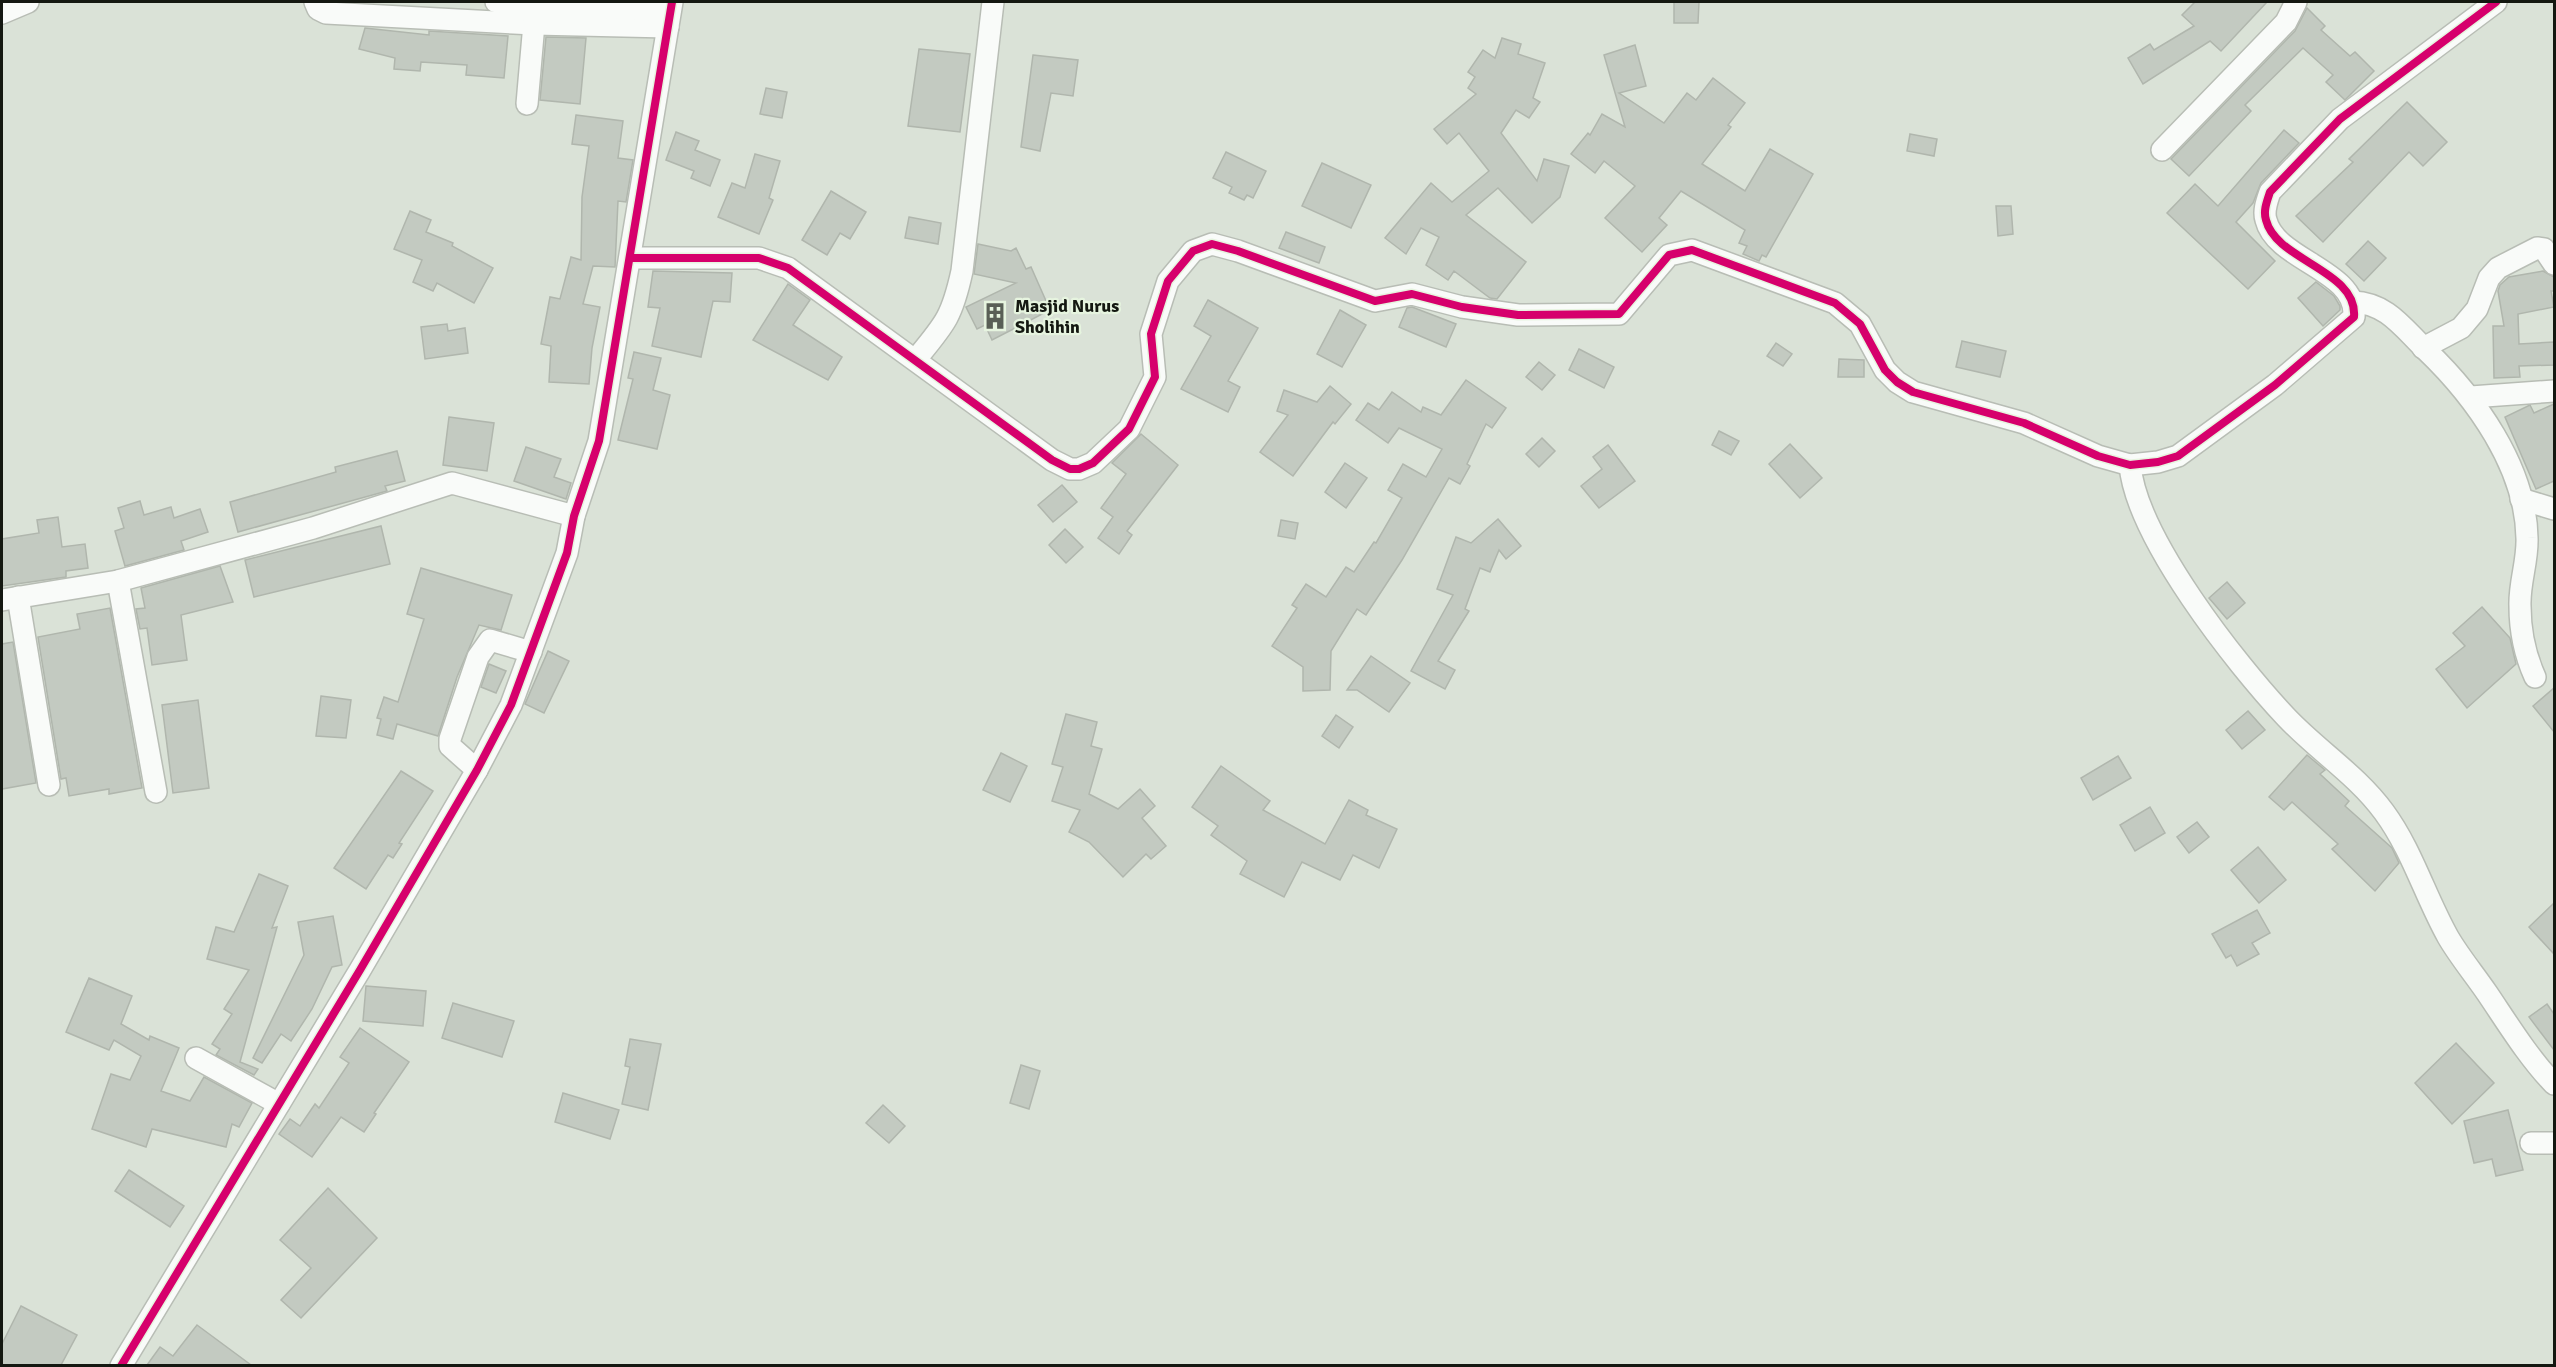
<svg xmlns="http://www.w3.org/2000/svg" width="2556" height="1367" viewBox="0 0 2556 1367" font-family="Signika,sans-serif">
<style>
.building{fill:#c3cac1;stroke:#b0b6ad;stroke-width:1.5}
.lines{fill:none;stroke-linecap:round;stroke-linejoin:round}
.minor-casing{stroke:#b8bdb5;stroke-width:24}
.minor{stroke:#f9fbf9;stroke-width:21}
.cycleway-casing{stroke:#e6f4df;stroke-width:11}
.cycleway{stroke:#d6006c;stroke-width:8}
.labels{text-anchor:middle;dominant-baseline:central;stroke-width:4.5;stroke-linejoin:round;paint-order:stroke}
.poi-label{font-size:18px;font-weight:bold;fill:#141811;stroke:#e6f4df;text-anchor:start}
</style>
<rect width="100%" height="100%" fill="#dae2d7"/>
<!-- building -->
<g class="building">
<polygon points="1674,2 1699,2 1698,23 1674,23"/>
<polygon points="2195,2 2267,2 2221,51 2210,41 2143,84 2128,58 2150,44 2154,50 2194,26 2182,15"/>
<polygon points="2307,8 2325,26 2321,30 2350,56 2355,52 2374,71 2345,100 2326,82 2333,75 2303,48 2245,105 2251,111 2189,176 2171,159 2295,31"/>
<polygon points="365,28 429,35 429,31 508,36 504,78 466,75 467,65 421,62 420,71 394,69 395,58 359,49"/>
<polygon points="546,37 586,38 580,104 540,100"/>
<polygon points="1502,38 1521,44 1518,54 1545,63 1533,98 1540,102 1529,118 1516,110 1501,133 1537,181 1544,159 1569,166 1560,197 1532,223 1498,188 1466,215 1526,262 1497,299 1490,298 1454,271 1448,280 1426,265 1439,237 1421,228 1406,254 1385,238 1431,183 1452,202 1489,171 1459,133 1447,144 1434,129 1476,94 1468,88 1475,77 1468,72 1483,50 1495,58"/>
<polygon points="1635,45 1646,86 1619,93 1664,123 1687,93 1696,100 1713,78 1745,103 1728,125 1731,127 1702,164 1745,191 1770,149 1813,174 1766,257 1762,255 1759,261 1743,254 1747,246 1739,243 1745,230 1681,191 1659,218 1667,225 1642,252 1605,218 1635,186 1604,161 1595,173 1571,154 1588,133 1590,135 1602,114 1625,127 1604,55"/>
<polygon points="919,49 970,54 960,132 908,126"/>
<polygon points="1033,55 1078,60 1073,96 1051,93 1040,151 1021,147"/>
<polygon points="766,88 787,92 782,118 760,114"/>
<polygon points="2407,102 2447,142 2423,166 2409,152 2323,242 2296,216 2353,162 2349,159"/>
<polygon points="576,115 623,121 618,158 633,160 626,202 618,201 615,267 593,266 583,304 600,307 592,348 589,384 549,382 551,346 541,344 550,297 560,299 571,257 581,260 582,197 589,146 572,144"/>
<polygon points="2284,130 2299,143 2261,183 2253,203 2236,222 2275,261 2248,289 2167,213 2195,184 2218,206"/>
<polygon points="676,132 699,141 695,150 720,160 710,186 691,178 694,171 666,160"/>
<polygon points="1910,134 1937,139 1934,156 1907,151"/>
<polygon points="1226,152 1266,171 1253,198 1247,195 1244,200 1229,193 1232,187 1213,178"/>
<polygon points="755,154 780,161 769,198 773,200 759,234 718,217 732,183 745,188"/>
<polygon points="1322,163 1371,185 1351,228 1302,206"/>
<polygon points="831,191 866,212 850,239 840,233 827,255 802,240"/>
<polygon points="1996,206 2011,206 2013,234 1998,236"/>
<polygon points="410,211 431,220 426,232 453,243 452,246 493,268 474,303 437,283 433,291 413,282 422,260 394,249"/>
<polygon points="909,217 941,223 938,244 905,238"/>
<polygon points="1286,232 1325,247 1319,263 1279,248"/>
<polygon points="2368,241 2386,258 2364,281 2346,264"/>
<polygon points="978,244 1011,251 1016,248 1026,269 1031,267 1050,310 992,340 985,325 977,329 966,307 1016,283 974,274"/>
<polygon points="653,271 732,273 730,302 713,301 701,357 652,346 660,308 648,307"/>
<polygon points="2543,271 2554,277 2554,291 2551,291 2554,307 2518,314 2519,344 2554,342 2554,365 2519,366 2520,377 2494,378 2493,326 2504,326 2498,291 2500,285 2509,277"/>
<polygon points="2316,282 2334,296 2340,306 2340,310 2323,326 2298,298"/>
<polygon points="788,284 810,300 793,325 842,357 828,380 753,340"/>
<polygon points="1208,300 1258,328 1228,381 1240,387 1228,412 1181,389 1211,336 1194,326"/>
<polygon points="1412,307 1456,324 1446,347 1399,327 1407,308"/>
<polygon points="1340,310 1366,325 1342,367 1317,354"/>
<polygon points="447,324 448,331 465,328 468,353 425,359 421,327"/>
<polygon points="1962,341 2006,351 2000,377 1956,367"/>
<polygon points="1776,343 1792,354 1783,366 1767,356"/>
<polygon points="1579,349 1614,367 1604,388 1569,370"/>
<polygon points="634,352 661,358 653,390 670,395 657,449 618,440 633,379 628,378"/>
<polygon points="1839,359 1864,360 1864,377 1838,377"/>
<polygon points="1539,362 1555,375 1542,390 1526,377"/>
<polygon points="1466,380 1506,408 1492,428 1486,424 1467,464 1470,466 1460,484 1449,478 1402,560 1366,615 1357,609 1331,651 1330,690 1303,691 1303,667 1272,646 1297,608 1292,605 1306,584 1326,597 1346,567 1354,572 1374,542 1376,543 1402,498 1388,490 1403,464 1426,477 1442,449 1399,428 1388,443 1356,420 1368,403 1379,410 1392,392 1421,412 1423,407 1441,415"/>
<polygon points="1330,386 1351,404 1335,424 1333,422 1293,476 1260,452 1288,415 1277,411 1284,390 1317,402"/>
<polygon points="2554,404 2554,481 2536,489 2505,417 2530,405 2534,413"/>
<polygon points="449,417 494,423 487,471 443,465"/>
<polygon points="1719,431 1739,441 1731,455 1712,445"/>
<polygon points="1141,434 1178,465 1127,531 1132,535 1119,554 1098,538 1113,517 1101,508 1126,474 1112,463"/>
<polygon points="1542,438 1555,451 1539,467 1526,454"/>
<polygon points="1790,444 1822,478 1800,498 1769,464"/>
<polygon points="1608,445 1635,481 1599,508 1581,486 1602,469 1593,457"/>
<polygon points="526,447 561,459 554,477 571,483 566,499 514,481"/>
<polygon points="397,451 405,481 385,486 387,491 238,532 230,502 336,472 335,467"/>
<polygon points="1345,463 1367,478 1346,508 1325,492"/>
<polygon points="1062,485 1077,502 1053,522 1038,505"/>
<polygon points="140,501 144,515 171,507 174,518 200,509 208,532 181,541 184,550 125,566 115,531 124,528 118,508"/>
<polygon points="58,517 62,547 85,544 88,568 66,571 66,577 2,586 2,539 39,533 37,520"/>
<polygon points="1498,519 1521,546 1506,559 1499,550 1490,572 1480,568 1465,609 1469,611 1438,661 1455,670 1445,689 1411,671 1453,595 1437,589 1456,537 1471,543"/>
<polygon points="1281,520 1298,523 1295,539 1278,536"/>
<polygon points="381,526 390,564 254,597 245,560"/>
<polygon points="1065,529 1083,547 1066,563 1049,545"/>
<polygon points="220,566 233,602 181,615 187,660 152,665 147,628 140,629 136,609 145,608 141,588"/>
<polygon points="421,568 512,595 501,630 479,625 457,677 438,736 397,724 393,739 377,735 381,719 377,718 384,697 398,702 424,619 407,614"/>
<polygon points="2227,582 2245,603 2227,619 2209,598"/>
<polygon points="2482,607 2510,638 2516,664 2467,708 2436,669 2465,646 2453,633"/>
<polygon points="110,608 142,788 109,794 109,789 69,796 66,778 61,779 38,637 80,629 77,614"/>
<polygon points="13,642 36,783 2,789 2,644"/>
<polygon points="548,651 569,661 544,713 525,704"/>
<polygon points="1371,656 1410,683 1389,712 1357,690 1347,690"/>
<polygon points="489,664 506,671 496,693 481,687"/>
<polygon points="2554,688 2554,732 2533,706"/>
<polygon points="321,696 351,700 346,738 316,736"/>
<polygon points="198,700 209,788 173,793 162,705"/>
<polygon points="2248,711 2265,730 2242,749 2226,730"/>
<polygon points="1066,714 1097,722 1091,746 1102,749 1089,794 1118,809 1140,789 1155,806 1142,818 1166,846 1151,859 1146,854 1123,877 1089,842 1069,832 1080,810 1052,801 1063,767 1052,764"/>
<polygon points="1336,715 1353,727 1339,748 1322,736"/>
<polygon points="1001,753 1027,766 1010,802 983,790"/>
<polygon points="2307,755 2325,770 2320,774 2349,801 2345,806 2392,848 2399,863 2375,891 2332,849 2338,844 2292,802 2284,810 2269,797"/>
<polygon points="2118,756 2131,778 2093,800 2081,778"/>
<polygon points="1221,766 1270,801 1263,810 1325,844 1349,800 1368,810 1366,815 1397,829 1379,868 1353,855 1340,880 1302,862 1284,897 1240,874 1247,861 1211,835 1218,826 1192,807"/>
<polygon points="401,771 433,791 399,843 402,844 393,858 388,855 366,889 334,868"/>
<polygon points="2150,807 2165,833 2135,851 2120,825"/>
<polygon points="2197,822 2209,837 2189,853 2177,837"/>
<polygon points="2258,847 2286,880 2259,903 2231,870"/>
<polygon points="259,874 288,886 272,928 277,927 240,1062 258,1069 254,1075 216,1055 220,1049 212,1044 232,1014 224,1009 249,970 207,959 216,927 234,932"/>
<polygon points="2554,903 2554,954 2529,927"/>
<polygon points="2257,910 2270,933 2252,943 2259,954 2237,966 2231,955 2226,958 2212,934"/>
<polygon points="333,916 342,965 332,967 312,1009 291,1041 281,1034 262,1063 253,1058 304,955 298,922"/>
<polygon points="89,978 132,996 121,1024 149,1040 150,1036 179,1048 161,1091 190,1101 204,1077 252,1103 239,1127 232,1124 226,1147 152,1129 146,1147 92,1129 111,1074 130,1080 141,1056 114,1040 109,1050 66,1032"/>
<polygon points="366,986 426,991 423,1026 363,1021"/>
<polygon points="453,1003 514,1021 502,1057 442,1038"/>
<polygon points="2547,1004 2554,1014 2554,1050 2529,1017"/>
<polygon points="360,1028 409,1062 374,1113 376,1114 364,1132 341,1117 312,1157 279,1134 290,1119 300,1126 315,1104 319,1108 349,1063 340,1057"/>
<polygon points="630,1039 661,1044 648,1110 622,1104 630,1067 625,1066"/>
<polygon points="2456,1043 2494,1083 2452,1124 2415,1083"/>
<polygon points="1021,1065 1040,1071 1029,1109 1010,1103"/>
<polygon points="563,1093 619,1110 610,1139 555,1122"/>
<polygon points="883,1105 905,1126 889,1143 866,1123"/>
<polygon points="2508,1110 2523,1170 2496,1176 2492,1159 2474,1163 2464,1121"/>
<polygon points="129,1170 184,1206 170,1227 115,1191"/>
<polygon points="328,1188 377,1238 301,1318 281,1300 311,1268 280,1240"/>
<polygon points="21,1306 77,1335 61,1365 2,1365 2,1344"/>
<polygon points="197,1325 251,1365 147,1365 160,1347 173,1356"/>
</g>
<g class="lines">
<defs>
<g id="minor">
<polyline points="315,2 318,9 326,13 534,24 668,27"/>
<polyline points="496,2 670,11"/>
<polyline points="2,13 28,2"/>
<polyline points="527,104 535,12"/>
<polyline points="2162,150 2286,22 2296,2"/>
<path d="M631,258h128l29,10 264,192 18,9h9l14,-6 36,-34 26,-52 -4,-43 17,-53 25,-30 19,-7 26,7 137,50 37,-7 50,13 56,8 101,-1 50,-59 23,-5 143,53 25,21 25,46 12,12 16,10 111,31 74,33 32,9 28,-3 20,-6 97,-71 79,-68c4,-47 -78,-56 -88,-97 -3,-9 1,-19 4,-28l70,-73 156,-117"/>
<path d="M2353,302c34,1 50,26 73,48 49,47 100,117 101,188 1,23 -8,45 -7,68 0,24 5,49 15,71"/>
<polyline points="2423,348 2461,328 2477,309 2489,278 2498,268 2537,248 2544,249 2554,264"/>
<path d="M916,359c29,-35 36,-42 46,-88l31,-269"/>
<polyline points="2471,397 2554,391"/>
<path d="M2130,465c6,72 106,199 156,252 31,33 71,58 98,95 28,38 41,84 64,125 11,19 26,37 39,56 21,31 41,64 67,91"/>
<polyline points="2521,499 2554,509"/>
<polyline points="118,581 156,792"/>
<polyline points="18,597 49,785"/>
<polyline points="2,600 118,581 313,528 452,483 574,516"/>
<polyline points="477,770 450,746 450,739 478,657 490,640 531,652"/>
<polyline points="196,1058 279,1104"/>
<polyline points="2531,1143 2554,1143"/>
<polyline points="121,1366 360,970 477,770 511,705 567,553 574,516 599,441 672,2"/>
</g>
</defs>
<!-- minor casing -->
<use href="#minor" class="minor-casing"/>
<!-- minor -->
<use href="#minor" class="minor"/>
<defs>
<g id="cycleway">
<path d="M631,258h128l29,10 264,192 18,9h9l14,-6 36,-34 26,-52 -4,-43 17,-53 25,-30 19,-7 26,7 137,50 37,-7 50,13 56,8 101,-1 50,-59 23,-5 143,53 25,21 25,46 12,12 16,10 111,31 74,33 32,9 28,-3 20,-6 97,-71 79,-68c4,-47 -78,-56 -88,-97 -3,-9 1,-19 4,-28l70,-73 156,-117"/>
<polyline points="121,1366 360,970 477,770 511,705 567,553 574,516 599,441 672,2"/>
</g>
</defs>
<!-- cycleway casing -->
<use href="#cycleway" class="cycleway-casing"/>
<!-- cycleway -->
<use href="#cycleway" class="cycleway"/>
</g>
<!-- icons -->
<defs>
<symbol id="building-bare" viewBox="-9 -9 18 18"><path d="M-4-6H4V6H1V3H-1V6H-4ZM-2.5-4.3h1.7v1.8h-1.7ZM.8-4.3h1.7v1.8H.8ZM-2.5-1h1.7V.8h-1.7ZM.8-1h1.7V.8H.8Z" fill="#595f56" stroke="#e6f4df" stroke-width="2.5" paint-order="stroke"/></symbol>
</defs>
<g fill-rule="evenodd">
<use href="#building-bare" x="976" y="297" width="38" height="38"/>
</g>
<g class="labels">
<!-- poi labels -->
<g class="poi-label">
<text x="1015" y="306">Masjid Nurus<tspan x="1015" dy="21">Sholihin</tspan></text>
</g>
</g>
<!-- border -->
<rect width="2556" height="1367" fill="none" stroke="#141811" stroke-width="6"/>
</svg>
